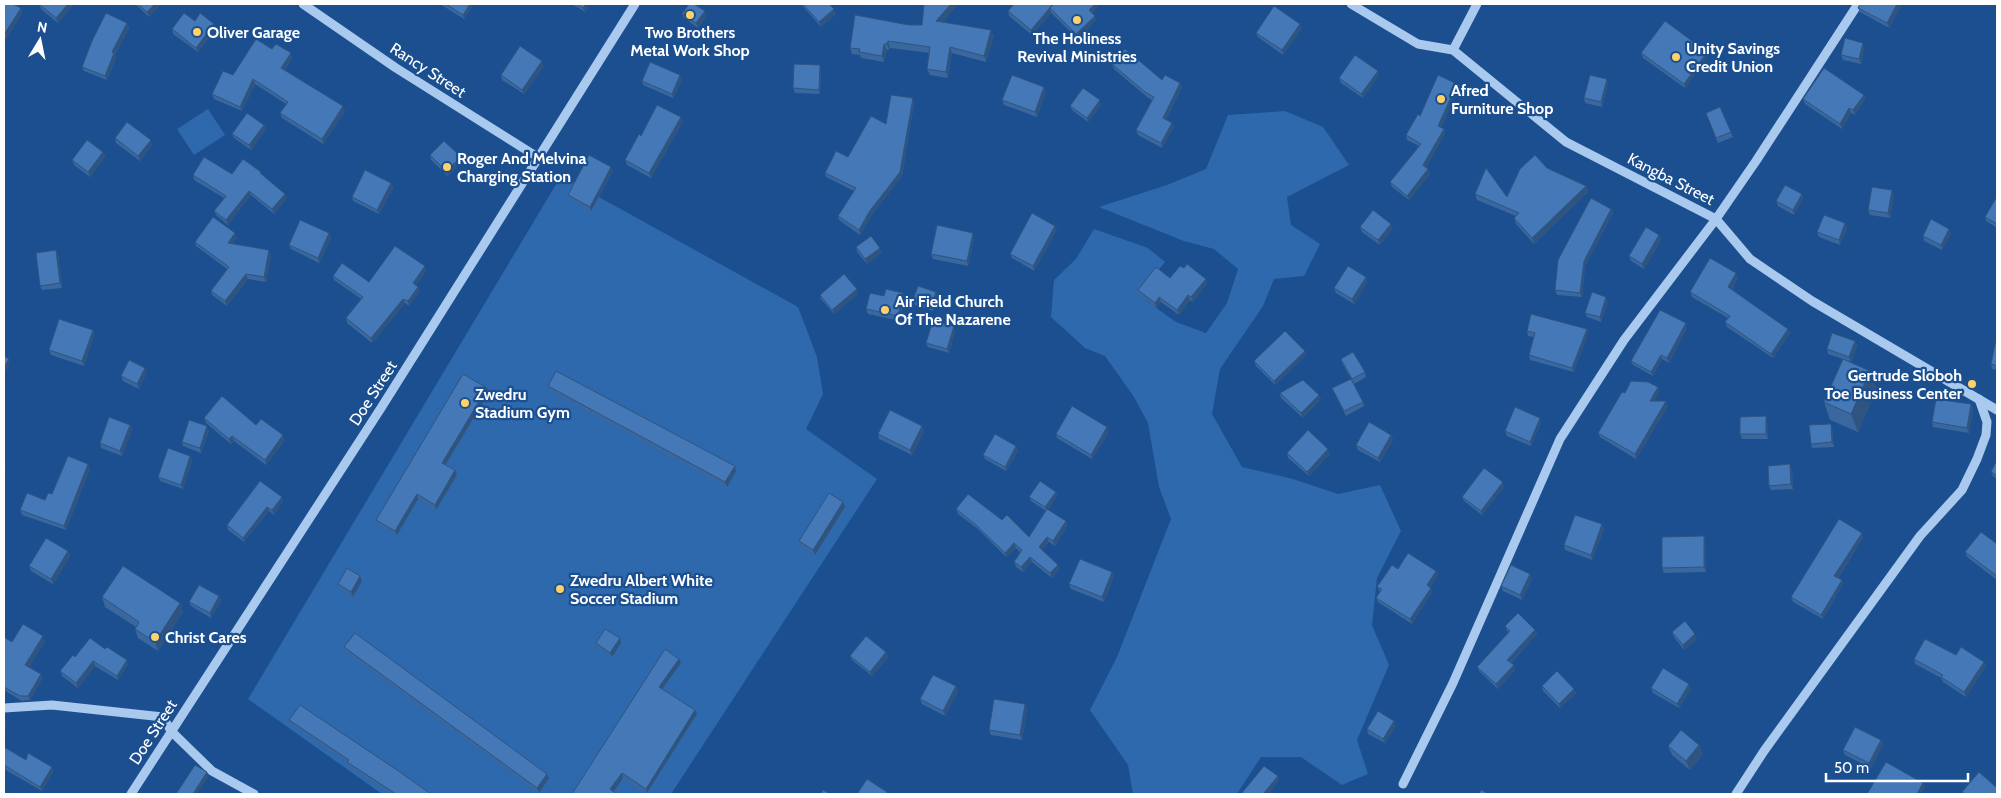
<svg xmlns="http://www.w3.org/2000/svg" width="2001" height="798" viewBox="0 0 2001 798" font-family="Cabin,sans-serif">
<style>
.green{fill:#2e69ad}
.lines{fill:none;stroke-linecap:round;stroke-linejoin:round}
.minor{stroke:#a9c9ee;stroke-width:9}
.wall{fill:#3a679d}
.shaded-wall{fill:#305480}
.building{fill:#4478b7;stroke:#305480}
.poi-dot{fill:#ffd166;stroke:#1b4f8f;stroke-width:2}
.labels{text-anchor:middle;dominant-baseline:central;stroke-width:4.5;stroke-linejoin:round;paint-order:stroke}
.poi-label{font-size:16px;font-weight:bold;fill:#fff;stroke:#1b4f8f;text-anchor:start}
.street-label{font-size:16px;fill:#fff;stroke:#1b4f8f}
</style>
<rect width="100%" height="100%" fill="#1b4f8f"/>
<!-- green -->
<g class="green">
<polygon points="208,109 225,135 194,155 177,129"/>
<polygon points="1285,111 1323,127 1349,165 1287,197 1291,225 1320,244 1304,276 1274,279 1263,306 1220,369 1212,414 1242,467 1293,479 1338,494 1380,485 1401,531 1377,578 1372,625 1389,665 1357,740 1368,774 1342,785 1301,757 1261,757 1237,794 1133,794 1128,765 1090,710 1117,657 1171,519 1159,487 1148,423 1134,397 1105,356 1085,348 1051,317 1054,280 1076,259 1094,229 1148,248 1165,262 1150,280 1145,300 1176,322 1206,333 1227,303 1238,269 1214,249 1184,241 1099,207 1167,185 1206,169 1228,115"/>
<polygon points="561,176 798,307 817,357 823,394 806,429 877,479 671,794 382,794 248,699"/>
</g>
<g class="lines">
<!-- minor -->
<g class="minor">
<polyline points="303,4 396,68 539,158"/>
<polyline points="1351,4 1418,44 1453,50 1566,142 1716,219 1750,259 1812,301 1997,410"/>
<polyline points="1453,50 1477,4"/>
<polyline points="4,708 52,705 163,717 171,731 212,771 254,794"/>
<polyline points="1403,784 1453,683 1560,439 1624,340 1716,219 1756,161 1858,4"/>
<polyline points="131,794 381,408 635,4"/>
<polyline points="1736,794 1764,751 1920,536 1962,490 1977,459 1986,435 1987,422 1979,399"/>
</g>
</g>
<!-- wall -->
<g class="wall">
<polygon points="4,4 21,8 22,13 7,38 4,36"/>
<polygon points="39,4 74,4 58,23 41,9"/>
<polygon points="135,4 161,4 149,17"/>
<polygon points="440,4 474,4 464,19"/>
<polygon points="572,4 591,4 585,12"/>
<polygon points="801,4 829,4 836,14 821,27"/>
<polygon points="922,4 958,4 943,22 994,36 986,62 952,53 948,78 930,75 927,69 930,53 890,48 889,50 887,50 884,62 861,58 860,55 852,54 850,48 909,25 922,25 924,5"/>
<polygon points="1860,4 1902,4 1889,28 1860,12 1858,8"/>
<polygon points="1053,5 1092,13 1096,20 1078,39 1051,13 1032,35 1009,16 1008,11"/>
<polygon points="682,14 706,16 698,28 684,18"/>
<polygon points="195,21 214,24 216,28 198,52 173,34 172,29"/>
<polygon points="127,23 129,28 115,55 116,58 107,80 84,71 82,67"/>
<polygon points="1302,28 1283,55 1258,37 1256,33"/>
<polygon points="1864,47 1861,64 1843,60 1841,55"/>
<polygon points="272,49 292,58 285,70 345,111 323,144 282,118 280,113 286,104 255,84 242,111 214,99 212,94 233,75"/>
<polygon points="1641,53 1708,56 1685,88 1643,58"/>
<polygon points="1112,64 1162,80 1180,83 1182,87 1166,119 1174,127 1162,148 1138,135 1136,130 1152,100 1147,97 1114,69"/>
<polygon points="820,65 821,70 820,94 795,93 793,88"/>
<polygon points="544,66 524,94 502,80 501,75"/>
<polygon points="1379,75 1363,98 1341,83 1339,78"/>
<polygon points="682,80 673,98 643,85 642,81"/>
<polygon points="1457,84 1459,88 1441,127 1444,129 1445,133 1426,168 1428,169 1430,174 1409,200 1392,187 1390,182 1419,146 1407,140 1406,135 1420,116"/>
<polygon points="1608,84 1602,107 1585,103 1584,98"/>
<polygon points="1046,92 1037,117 1004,105 1002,100"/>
<polygon points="1864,95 1865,99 1855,115 1851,113 1842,129 1805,104 1803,99"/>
<polygon points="914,103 902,176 871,216 860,235 839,220 838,216 854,191 826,177 825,173 848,157 886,124"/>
<polygon points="1101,105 1088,122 1072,110 1070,106"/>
<polygon points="1720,107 1733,137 1718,143 1706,113"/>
<polygon points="683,121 651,178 627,165 625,160 641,136"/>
<polygon points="264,125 266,129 251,150 234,138 232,134"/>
<polygon points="115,138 152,145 140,161 116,143"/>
<polygon points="103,152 105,157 90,177 74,165 72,160"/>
<polygon points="430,155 461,157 462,161 448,176 431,160"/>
<polygon points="1547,168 1586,186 1588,192 1534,244 1516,224 1514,218 1516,216 1477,200 1475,194 1507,197"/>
<polygon points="613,171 591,211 569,199 568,195"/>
<polygon points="261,172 262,175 287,198 274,214 251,195 228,225 216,215 214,211 224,198 194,180 193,175 232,174"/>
<polygon points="391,183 393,188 379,214 353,201 352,197"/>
<polygon points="1802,194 1803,199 1794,215 1778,206 1776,201"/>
<polygon points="1894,195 1890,218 1870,215 1868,210"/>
<polygon points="1997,199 1997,228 1986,221 1985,217"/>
<polygon points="1611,209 1613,213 1585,266 1582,297 1557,295 1555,290"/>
<polygon points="1360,227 1393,228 1380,245 1362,232"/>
<polygon points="1847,228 1840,245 1819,237 1817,232"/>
<polygon points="1949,229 1951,234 1942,250 1924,241 1923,236"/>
<polygon points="1057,230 1034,271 1012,258 1010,254"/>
<polygon points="329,233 331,238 319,263 291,249 289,245"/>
<polygon points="1659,235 1661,240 1644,269 1631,261 1629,256"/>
<polygon points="237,238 232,244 271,255 266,282 248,279 227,306 212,295 211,291 227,269 196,246 195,242"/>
<polygon points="974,238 968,266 933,259 931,254"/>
<polygon points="856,247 882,252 867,264 857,252"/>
<polygon points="56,250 58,255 62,288 42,290 40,286"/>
<polygon points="1184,268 1207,283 1193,302 1190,300 1179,315 1161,302 1156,308 1139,295 1138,290 1170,278"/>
<polygon points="426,271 416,285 418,287 420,291 409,306 405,303 372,343 347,323 346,318 361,299 334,280 333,276 369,282"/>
<polygon points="1366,277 1367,282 1354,304 1336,293 1334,288"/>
<polygon points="1738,278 1732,289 1790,333 1773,358 1727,327 1725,322 1728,318 1692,297 1690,292"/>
<polygon points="858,294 834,314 821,299 820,295"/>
<polygon points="884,296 905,297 900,321 868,314 866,309"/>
<polygon points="938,297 933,311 915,305 913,300"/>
<polygon points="1608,301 1601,322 1587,317 1585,313"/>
<polygon points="1687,328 1669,363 1662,359 1653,376 1633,365 1631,361"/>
<polygon points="1587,329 1588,333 1574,372 1530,360 1529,355 1534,337 1528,336 1527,331"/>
<polygon points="93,330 94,335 84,366 51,355 49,350"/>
<polygon points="955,331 949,353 928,347 926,343"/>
<polygon points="1997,340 1997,370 1992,369 1991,364"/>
<polygon points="1855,341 1857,346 1851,362 1844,359 1877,388 1858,432 1830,420 1824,402 1843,359 1828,354 1827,349"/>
<polygon points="1305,351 1306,355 1275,385 1256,366 1254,361"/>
<polygon points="1341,359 1365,372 1366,377 1354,384 1342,363"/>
<polygon points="147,372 139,389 123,381 121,376"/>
<polygon points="548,386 735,466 736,471 727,487 550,391"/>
<polygon points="1658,387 1659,392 1654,401 1668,406 1636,459 1600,437 1598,433 1625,393"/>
<polygon points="1332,388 1363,402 1364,406 1346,416"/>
<polygon points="489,393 446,465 457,475 436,510 418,499 397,535 378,524 376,520"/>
<polygon points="1280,393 1321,399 1303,418 1281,398"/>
<polygon points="1971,404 1973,409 1969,433 1933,427 1932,422"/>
<polygon points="1766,416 1767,421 1768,439 1742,439 1740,434"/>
<polygon points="204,418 256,425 285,440 266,465 234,441 231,444 206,423"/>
<polygon points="1541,423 1531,446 1507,436 1505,431"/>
<polygon points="130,425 132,429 122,456 101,448 100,443"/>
<polygon points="922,426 924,431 912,455 879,439 878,434"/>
<polygon points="1832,428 1834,447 1812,448 1811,444"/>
<polygon points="209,431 201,453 183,446 182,442"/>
<polygon points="1109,432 1092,459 1057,438 1056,434"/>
<polygon points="1391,435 1393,440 1380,462 1358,450 1356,445"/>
<polygon points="1016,446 1018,451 1006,471 985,459 983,455"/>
<polygon points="1287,453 1330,454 1309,476 1288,458"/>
<polygon points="190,456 192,461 183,489 160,481 158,477"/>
<polygon points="1997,460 1997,479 1993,476 1991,472"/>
<polygon points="90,469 66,530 22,515 20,510 45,500"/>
<polygon points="1792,469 1793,489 1771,490 1769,486"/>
<polygon points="260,481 283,501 274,515 269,511 244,542 228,530 227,525"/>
<polygon points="1504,487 1482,515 1464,501 1462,497"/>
<polygon points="1056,492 1057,496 1048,510 1066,521 1067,526 1055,546 1049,542 1042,550 1058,565 1059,570 1052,578 1032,562 1023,572 1016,567 1014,562 1020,552 1016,548 1006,557 978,529 958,514 956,509 1002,520 1029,537 1046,511 1031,501 1029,497"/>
<polygon points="845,507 815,555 801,546 799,541"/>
<polygon points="1602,524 1604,529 1592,560 1565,550 1564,545"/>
<polygon points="1862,533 1863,538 1838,578 1842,580 1843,584 1823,619 1793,602 1791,597"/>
<polygon points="1704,536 1705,541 1706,572 1664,573 1662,568"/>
<polygon points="1997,544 1997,580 1967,557 1965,552"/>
<polygon points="68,551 70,556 53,584 31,571 29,566"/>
<polygon points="1398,569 1436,571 1438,575 1430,587 1432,592 1412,624 1378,602 1376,598 1380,592 1377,587"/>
<polygon points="1112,572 1114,576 1104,602 1071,589 1069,584"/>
<polygon points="1530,574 1532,579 1522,600 1503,591 1501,586"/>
<polygon points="362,581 353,597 339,588 338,584"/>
<polygon points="219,596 221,601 211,618 191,606 189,602"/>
<polygon points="102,597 180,603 183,612 158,651 138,638 135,629 136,627 105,607"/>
<polygon points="1505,626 1535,630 1537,634 1511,663 1515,670 1498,689 1479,671 1477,667 1509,632 1507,631"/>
<polygon points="1672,632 1697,639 1684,650 1674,637"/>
<polygon points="4,637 12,642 45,641 29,667 41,674 42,679 30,700 22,701 4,690"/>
<polygon points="596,643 621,643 612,657 597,648"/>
<polygon points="344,647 547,774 549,778 539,793 346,652"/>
<polygon points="105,649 128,664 118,680 95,666 78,688 62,676 60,671 75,657"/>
<polygon points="886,652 888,657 872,676 852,660 850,656"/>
<polygon points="1956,655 1984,662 1986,666 1966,697 1943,682 1941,678 1915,664 1914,659"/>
<polygon points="679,659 681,663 662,689 697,714 647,793 623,778 613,792 572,794"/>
<polygon points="1542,686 1574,689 1576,693 1560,708 1543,691"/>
<polygon points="1651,688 1691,689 1679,708 1653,693"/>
<polygon points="958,691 945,716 922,704 920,699"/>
<polygon points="1025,704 1027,709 1022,740 991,735 989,730"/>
<polygon points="289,720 431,794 391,794 349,767 348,763 291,724"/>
<polygon points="1396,726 1385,743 1368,734 1367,729"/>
<polygon points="1881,740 1883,744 1871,768 1845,755 1843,750"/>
<polygon points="1699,745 1703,754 1690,770 1672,755 1668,746"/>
<polygon points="4,747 26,760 52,767 53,772 42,791 4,769"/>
</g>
<!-- shaded-wall -->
<g class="shaded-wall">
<polygon points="68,4 74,4 58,23 56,18"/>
<polygon points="155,4 161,4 149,17 147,12"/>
<polygon points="470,4 474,4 464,19 463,15"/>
<polygon points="586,4 591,4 585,12 583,8"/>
<polygon points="951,4 958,4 938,28 936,21"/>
<polygon points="1095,4 1101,4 1091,15 1089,10"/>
<polygon points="1897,4 1902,4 1889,28 1887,23"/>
<polygon points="21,8 22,13 7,38 5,33"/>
<polygon points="1050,8 1051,13 1032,35 1031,30"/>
<polygon points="834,9 836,14 821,27 819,22"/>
<polygon points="705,11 706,16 698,28 696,23"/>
<polygon points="1095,16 1096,20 1078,39 1076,34"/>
<polygon points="127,23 129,28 115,55 116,58 107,80 105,76 112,52"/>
<polygon points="214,24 216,28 198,52 196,48"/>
<polygon points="1300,24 1302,28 1283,55 1282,50"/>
<polygon points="991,30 994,36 986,62 984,56"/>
<polygon points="888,41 890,48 889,50 887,44"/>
<polygon points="1863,43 1864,47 1861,64 1859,59"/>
<polygon points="884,44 887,50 884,62 882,56"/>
<polygon points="950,47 952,53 948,78 946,72"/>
<polygon points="1707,52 1708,56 1685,88 1684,84"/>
<polygon points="291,53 292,58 283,72 281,68"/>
<polygon points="542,61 544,66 524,94 522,90"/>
<polygon points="820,65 821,70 820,94 819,90"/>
<polygon points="1378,71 1379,75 1363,98 1361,94"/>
<polygon points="680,75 682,80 673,98 672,94"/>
<polygon points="253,79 255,84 242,111 240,107"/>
<polygon points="1607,79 1608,84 1602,107 1601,102"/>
<polygon points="1180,83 1182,87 1164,122 1163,118"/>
<polygon points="1457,84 1459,88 1440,130 1438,126"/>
<polygon points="1044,87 1046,92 1037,117 1035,112"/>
<polygon points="1864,95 1865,99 1855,115 1853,110"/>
<polygon points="913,98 914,103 902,176 871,216 860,235 859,230"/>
<polygon points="1100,100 1101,105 1088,122 1087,118"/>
<polygon points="343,106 345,111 323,144 322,139"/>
<polygon points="1849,108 1851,113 1842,129 1840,124"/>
<polygon points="681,117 683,121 651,178 649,173"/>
<polygon points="1172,123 1174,127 1162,148 1161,143"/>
<polygon points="264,125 266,129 251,150 249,145"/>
<polygon points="1444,129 1445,133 1425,170 1423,165"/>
<polygon points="151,140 152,145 140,161 138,156"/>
<polygon points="103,152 105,157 90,177 88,172"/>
<polygon points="461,157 462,161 448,176 446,171"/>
<polygon points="611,167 613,171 591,211 590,207"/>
<polygon points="1428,169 1430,174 1409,200 1407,196"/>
<polygon points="391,183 393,188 379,214 377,210"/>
<polygon points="1586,186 1588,192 1534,244 1532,238"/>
<polygon points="1892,190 1894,195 1890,218 1888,213"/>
<polygon points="249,191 251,195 228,225 226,220"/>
<polygon points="285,194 287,198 274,214 272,209"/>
<polygon points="1802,194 1803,199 1794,215 1793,210"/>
<polygon points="1611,209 1613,213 1585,266 1582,297 1580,293 1584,261"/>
<polygon points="1845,223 1847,228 1840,245 1839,240"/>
<polygon points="1391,224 1393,228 1380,245 1378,240"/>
<polygon points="1055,226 1057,230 1034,271 1033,266"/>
<polygon points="1949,229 1951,234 1942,250 1941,245"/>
<polygon points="235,233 237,238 229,248 228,243"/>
<polygon points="329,233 331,238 319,263 318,258"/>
<polygon points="973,233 974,238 968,266 967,261"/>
<polygon points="1659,235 1661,240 1644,269 1642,264"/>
<polygon points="880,248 882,252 867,264 865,259"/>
<polygon points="56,250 58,255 62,288 60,283"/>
<polygon points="269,250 271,255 266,282 264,277"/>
<polygon points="425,266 426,271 414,288 413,283"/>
<polygon points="1736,273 1738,278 1730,292 1728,287"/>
<polygon points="246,274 248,279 227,306 225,301"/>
<polygon points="1366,277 1367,282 1354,304 1352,299"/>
<polygon points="1206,279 1207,283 1193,302 1191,297"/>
<polygon points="418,287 420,291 409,306 408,301"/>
<polygon points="857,289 858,294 834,314 832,310"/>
<polygon points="936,292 938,297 933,311 931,306"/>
<polygon points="903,293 905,297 900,321 898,316"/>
<polygon points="1188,295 1190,300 1179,315 1177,310"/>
<polygon points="1159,297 1161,302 1156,308 1155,303"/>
<polygon points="1606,297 1608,301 1601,322 1600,317"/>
<polygon points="403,299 405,303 372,343 371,338"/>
<polygon points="1686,323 1687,328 1669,363 1667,358"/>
<polygon points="954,326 955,331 949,353 947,349"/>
<polygon points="1587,329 1588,333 1574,372 1572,368"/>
<polygon points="1788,329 1790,333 1773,358 1771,354"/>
<polygon points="93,330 94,335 84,366 82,361"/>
<polygon points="1855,341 1857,346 1851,362 1849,357"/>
<polygon points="1305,351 1306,355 1275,385 1274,381"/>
<polygon points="1661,355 1662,359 1653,376 1651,372"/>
<polygon points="9,359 10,364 4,374 4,367"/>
<polygon points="145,368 147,372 139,389 137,384"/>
<polygon points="1870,371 1877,388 1858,432 1851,414"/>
<polygon points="1658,387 1659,392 1652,405 1650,401"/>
<polygon points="487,388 489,393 444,467 442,463"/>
<polygon points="1319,395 1321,399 1303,418 1301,413"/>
<polygon points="1666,401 1668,406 1636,459 1635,454"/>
<polygon points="1971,404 1973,409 1969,433 1967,428"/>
<polygon points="1766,416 1767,421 1768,439 1766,434"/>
<polygon points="1540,418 1541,423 1531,446 1530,442"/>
<polygon points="1831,424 1832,428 1834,447 1832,442"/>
<polygon points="130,425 132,429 122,456 120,451"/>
<polygon points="207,426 209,431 201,453 200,448"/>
<polygon points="922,426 924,431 912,455 910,450"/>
<polygon points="1107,427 1109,432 1092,459 1091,455"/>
<polygon points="283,435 285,440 266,465 265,460"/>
<polygon points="1391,435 1393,440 1380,462 1378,458"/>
<polygon points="232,436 234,441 231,444 229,439"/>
<polygon points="1016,446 1018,451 1006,471 1005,467"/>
<polygon points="1328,449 1330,454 1309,476 1307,472"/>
<polygon points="190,456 192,461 183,489 181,485"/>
<polygon points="4,464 6,468 4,474"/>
<polygon points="88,464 90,469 66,530 64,526"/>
<polygon points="1790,464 1792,469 1793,489 1791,484"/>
<polygon points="735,466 736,471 727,487 725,482"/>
<polygon points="455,470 457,475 436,510 435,505"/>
<polygon points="1503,482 1504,487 1482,515 1481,511"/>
<polygon points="1056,492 1057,496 1047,512 1045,507"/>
<polygon points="417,494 418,499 397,535 395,531"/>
<polygon points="282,497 283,501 274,515 272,510"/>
<polygon points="843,502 845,507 815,555 813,550"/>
<polygon points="267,507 269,511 244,542 243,538"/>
<polygon points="1066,521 1067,526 1055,546 1053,541"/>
<polygon points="1602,524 1604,529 1592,560 1591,555"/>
<polygon points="1862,533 1863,538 1836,580 1834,576"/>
<polygon points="1704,536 1705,541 1706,572 1704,567"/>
<polygon points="1047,537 1049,542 1041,551 1039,547"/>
<polygon points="1014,543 1016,548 1006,557 1005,553"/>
<polygon points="68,551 70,556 53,584 51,579"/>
<polygon points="1030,557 1032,562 1023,572 1021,567"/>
<polygon points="1058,565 1059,570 1052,578 1050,573"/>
<polygon points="1436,571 1438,575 1429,590 1427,585"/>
<polygon points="1112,572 1114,576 1104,602 1102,597"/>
<polygon points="1530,574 1532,579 1522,600 1520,595"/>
<polygon points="360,576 362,581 353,597 351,592"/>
<polygon points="1842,580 1843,584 1823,619 1821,615"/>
<polygon points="1431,588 1432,592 1412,624 1410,619"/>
<polygon points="219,596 221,601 211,618 210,613"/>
<polygon points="180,603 183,612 158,651 155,642"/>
<polygon points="1535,630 1537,634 1509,664 1507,660"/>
<polygon points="1695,634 1697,639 1684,650 1683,645"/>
<polygon points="43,636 45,641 27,670 25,665"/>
<polygon points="620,638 621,643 612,657 610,653"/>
<polygon points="886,652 888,657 872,676 870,672"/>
<polygon points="679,659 681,663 660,692 659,687"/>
<polygon points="127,660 128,664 118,680 117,676"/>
<polygon points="93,661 95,666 78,688 76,683"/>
<polygon points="1984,662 1986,666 1966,697 1964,692"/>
<polygon points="1514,665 1515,670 1498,689 1496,684"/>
<polygon points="41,674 42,679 30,700 28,696"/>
<polygon points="1689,684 1691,689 1679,708 1677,704"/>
<polygon points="956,686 958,691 945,716 943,711"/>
<polygon points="1574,689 1576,693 1560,708 1559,704"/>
<polygon points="1025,704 1027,709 1022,740 1020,735"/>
<polygon points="695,710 697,714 647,793 646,789"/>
<polygon points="5,718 7,723 4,740 4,726"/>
<polygon points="1394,721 1396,726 1385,743 1383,739"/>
<polygon points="1881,740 1883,744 1871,768 1869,763"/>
<polygon points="1699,745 1703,754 1690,770 1686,761"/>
<polygon points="52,767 53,772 42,791 40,787"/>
<polygon points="207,772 208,777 197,794 193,794"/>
<polygon points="622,773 623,778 612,794 610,789"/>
<polygon points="547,774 549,778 539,793 537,788"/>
<polygon points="1278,776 1279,781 1269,794 1265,794 1264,793"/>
<polygon points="1923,783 1925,787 1921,794 1917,794"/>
</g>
<!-- building -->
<g class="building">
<polygon points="4,4 13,4 21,8 5,33 4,32"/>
<polygon points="39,4 68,4 56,18"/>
<polygon points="138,4 155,4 147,12"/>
<polygon points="446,4 470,4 463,15"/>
<polygon points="578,4 586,4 583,8"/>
<polygon points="689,4 694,4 705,11 696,23 682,14"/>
<polygon points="803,4 829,4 834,9 819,22"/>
<polygon points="924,4 951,4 936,21 991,30 984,56 950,47 946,72 927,69 930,47 888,41 887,44 884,44 882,56 859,52 860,49 850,48 855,15 909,25 922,25"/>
<polygon points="1014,4 1053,4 1031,30 1008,11"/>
<polygon points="1054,4 1095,4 1089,10 1095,16 1076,34 1050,8"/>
<polygon points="1860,4 1897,4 1887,23 1858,8"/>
<polygon points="1274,6 1300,24 1282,50 1256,33"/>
<polygon points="106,13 127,23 112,52 114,53 105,76 82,67 92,41"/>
<polygon points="184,13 195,21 200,13 214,24 196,48 172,29"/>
<polygon points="1665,21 1707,52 1684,84 1641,53"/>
<polygon points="1845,38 1863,43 1859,59 1841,55"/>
<polygon points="256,39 272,49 276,44 291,53 281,68 343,106 322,139 280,113 288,102 253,79 240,107 212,94 223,71 233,75"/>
<polygon points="520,46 542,61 522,90 501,75"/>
<polygon points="1125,49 1162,80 1165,75 1180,83 1163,118 1172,123 1161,143 1136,130 1154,97 1145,92 1112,64"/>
<polygon points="1355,55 1378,71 1361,94 1339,78"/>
<polygon points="650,62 680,75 672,94 642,81"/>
<polygon points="794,64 820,65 819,90 793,88"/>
<polygon points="1824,68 1864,95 1853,110 1849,108 1840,124 1803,99"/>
<polygon points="1012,75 1044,87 1035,112 1002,100"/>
<polygon points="1438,75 1457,84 1438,126 1444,129 1423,165 1428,169 1407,196 1390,182 1421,144 1406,135 1418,114 1420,116"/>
<polygon points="1590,75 1607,79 1601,102 1584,98"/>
<polygon points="1083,88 1100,100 1087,118 1070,106"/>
<polygon points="891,95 913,98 900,172 869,212 859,230 838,216 856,188 825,173 836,151 848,157 871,116 886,124"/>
<polygon points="657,105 681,117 649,173 625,160 639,134 641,136"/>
<polygon points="1720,107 1731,132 1716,138 1706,113"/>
<polygon points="247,113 264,125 249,145 232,134"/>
<polygon points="127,122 151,140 138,156 115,138"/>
<polygon points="87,140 103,152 88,172 72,160"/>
<polygon points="444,141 461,157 446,171 430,155"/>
<polygon points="589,155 611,167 590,207 568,195"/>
<polygon points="1535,155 1547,168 1586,186 1532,238 1514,218 1519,213 1475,194 1486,168 1507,197 1520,169"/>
<polygon points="204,157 232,174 243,159 261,172 260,173 285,194 272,209 249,191 226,220 214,211 226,196 193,175"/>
<polygon points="365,170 391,183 377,210 352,197"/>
<polygon points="1785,185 1802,194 1793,210 1776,201"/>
<polygon points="1872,187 1892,190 1888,213 1868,210"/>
<polygon points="1591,198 1611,209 1584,261 1580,293 1555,290 1558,260"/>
<polygon points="1996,198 1997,199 1997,224 1985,217"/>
<polygon points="1373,210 1391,224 1378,240 1360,227"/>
<polygon points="1032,213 1055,226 1033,266 1010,254"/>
<polygon points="1824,215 1845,223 1839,240 1817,232"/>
<polygon points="213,217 235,233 228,243 269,250 264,277 246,274 225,301 211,291 229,267 195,242"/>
<polygon points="1931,219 1949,229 1941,245 1923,236"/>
<polygon points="300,220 329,233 318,258 289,245"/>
<polygon points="937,225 973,233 967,261 931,254"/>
<polygon points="1646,227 1659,235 1642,264 1629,256"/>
<polygon points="871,236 880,248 865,259 856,247"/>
<polygon points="395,246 425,266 413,283 418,287 408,301 403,299 371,338 346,318 363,297 333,276 342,263 369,282"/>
<polygon points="56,250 60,283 40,286 36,253"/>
<polygon points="1710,258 1736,273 1728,287 1788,329 1771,354 1725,322 1730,316 1690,292"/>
<polygon points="1187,264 1206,279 1191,297 1188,295 1177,310 1159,297 1155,303 1138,290 1156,267 1170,278 1180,266 1184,268"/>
<polygon points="1348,266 1366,277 1352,299 1334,288"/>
<polygon points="844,274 857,289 832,310 820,295"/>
<polygon points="918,286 936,292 931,306 913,300"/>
<polygon points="886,289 903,293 898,316 866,309 870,293 884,296"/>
<polygon points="1592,292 1606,297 1600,317 1585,313"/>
<polygon points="1660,310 1686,323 1667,358 1661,355 1651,372 1631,361"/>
<polygon points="1531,314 1587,329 1572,368 1529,355 1535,333 1527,331"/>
<polygon points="59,319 93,330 82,361 49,350"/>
<polygon points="933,320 954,326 947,349 926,343"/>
<polygon points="1285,331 1305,351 1274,381 1254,361"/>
<polygon points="1832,333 1855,341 1849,357 1827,349"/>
<polygon points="1996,340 1997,340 1997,366 1991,364"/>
<polygon points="1353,352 1365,372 1352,379 1341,359"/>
<polygon points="4,356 9,359 4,367"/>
<polygon points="1843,359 1870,371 1851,414 1824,402"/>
<polygon points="129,360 145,368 137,384 121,376"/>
<polygon points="556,371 735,466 725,482 548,386"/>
<polygon points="463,374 487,388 442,463 455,470 435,505 417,494 395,531 376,520"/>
<polygon points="1351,379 1363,402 1344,411 1332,388"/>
<polygon points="1303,380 1319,395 1301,413 1280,393"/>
<polygon points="1631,381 1648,382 1658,387 1650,401 1666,401 1635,454 1598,433 1622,392 1625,393"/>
<polygon points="222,396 256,425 261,419 283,435 265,460 232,436 229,439 204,418"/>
<polygon points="1936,399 1971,404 1967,428 1932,422"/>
<polygon points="1072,406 1107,427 1091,455 1056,434"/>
<polygon points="1515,407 1540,418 1530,442 1505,431"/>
<polygon points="890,410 922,426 910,450 878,434"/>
<polygon points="1766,416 1766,434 1740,434 1740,417"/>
<polygon points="109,417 130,425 120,451 100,443"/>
<polygon points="189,420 207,426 200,448 182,442"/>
<polygon points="1369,422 1391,435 1378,458 1356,445"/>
<polygon points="1831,424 1832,442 1811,444 1809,425"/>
<polygon points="1308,430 1328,449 1307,472 1287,453"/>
<polygon points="995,434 1016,446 1005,467 983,455"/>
<polygon points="168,448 190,456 181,485 158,477"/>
<polygon points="68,456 88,464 64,526 20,510 27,493 45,500 48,493 52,494"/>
<polygon points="1997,460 1997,475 1991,472"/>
<polygon points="1790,464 1791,484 1769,486 1768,466"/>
<polygon points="1484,468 1503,482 1481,511 1462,497"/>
<polygon points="260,481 282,497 272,510 267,507 243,538 227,525"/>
<polygon points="1040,481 1056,492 1045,507 1029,497"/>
<polygon points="829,493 843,502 813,550 799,541"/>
<polygon points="968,494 1002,520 1007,515 1029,537 1047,509 1066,521 1053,541 1047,537 1039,547 1058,565 1050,573 1030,557 1021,567 1014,562 1022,550 1014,543 1005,553 976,525 956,509"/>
<polygon points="1575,515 1602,524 1591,555 1564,545"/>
<polygon points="1839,519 1862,533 1834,576 1842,580 1821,615 1791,597"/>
<polygon points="1981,532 1997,544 1997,576 1965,552"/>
<polygon points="1704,536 1704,567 1662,568 1662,537"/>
<polygon points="46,538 68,551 51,579 29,566"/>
<polygon points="1408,553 1436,571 1427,585 1431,588 1410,619 1376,598 1382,589 1377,587 1392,565 1398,569"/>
<polygon points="1080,559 1112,572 1102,597 1069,584"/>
<polygon points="1511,565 1530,574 1520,595 1501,586"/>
<polygon points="123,566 180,603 155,642 135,629 139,622 102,597"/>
<polygon points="347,568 360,576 351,592 338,584"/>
<polygon points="199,585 219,596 210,613 189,602"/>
<polygon points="1518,613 1535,630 1507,660 1514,665 1496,684 1477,667 1510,631 1505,626"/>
<polygon points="1685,621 1695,634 1683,645 1672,632"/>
<polygon points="23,624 43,636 25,665 41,674 28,696 20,696 4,687 4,637 12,642"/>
<polygon points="605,629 620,638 610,653 596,643"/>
<polygon points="355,633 547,774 537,788 344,647"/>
<polygon points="866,636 886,652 870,672 850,656"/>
<polygon points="90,638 105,649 107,647 127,660 117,676 93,661 76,683 60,671 73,655 75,657"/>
<polygon points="1925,639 1956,655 1961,647 1984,662 1964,692 1941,677 1943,675 1914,659"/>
<polygon points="665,649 679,659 659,687 695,710 646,789 622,773 610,789 617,794 572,794"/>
<polygon points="1663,668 1689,684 1677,704 1651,688"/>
<polygon points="1557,671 1574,689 1559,704 1542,686"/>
<polygon points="933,675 956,686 943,711 920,699"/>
<polygon points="994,699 1025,704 1020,735 989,730"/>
<polygon points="300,705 397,770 431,794 396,794 347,762 349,760 289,720"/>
<polygon points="1378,711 1394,721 1383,739 1367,729"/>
<polygon points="1855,727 1881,740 1869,763 1843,750"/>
<polygon points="1681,730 1699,745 1686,761 1668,746"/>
<polygon points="4,747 26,760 28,753 52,767 40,787 4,765"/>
<polygon points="1886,762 1923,783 1917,794 1867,794"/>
<polygon points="195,765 207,772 193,794 176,794"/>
<polygon points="1264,766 1278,776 1264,793 1266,794 1241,794"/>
<polygon points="1979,772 1997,788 1997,794 1965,794 1962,792"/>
<polygon points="867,779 887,792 886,794 857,794"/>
<polygon points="823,790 830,794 821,794"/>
<polygon points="1481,790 1489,794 1479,794"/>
</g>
<!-- markers -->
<g class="poi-dot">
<circle cx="690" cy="15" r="5"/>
<circle cx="1077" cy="20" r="5"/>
<circle cx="197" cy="32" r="5"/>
<circle cx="1676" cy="57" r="5"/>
<circle cx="1441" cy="99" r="5"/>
<circle cx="447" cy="167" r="5"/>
<circle cx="885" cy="310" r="5"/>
<circle cx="1972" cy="384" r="5"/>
<circle cx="465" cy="403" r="5"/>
<circle cx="560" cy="589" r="5"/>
<circle cx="155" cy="637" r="5"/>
</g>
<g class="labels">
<!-- poi labels -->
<g class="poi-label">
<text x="207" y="32">Oliver Garage</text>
<text x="690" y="32" text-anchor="middle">Two Brothers<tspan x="690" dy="18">Metal Work Shop</tspan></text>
<text x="1077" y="38" text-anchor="middle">The Holiness<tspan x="1077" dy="18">Revival Ministries</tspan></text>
<text x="1686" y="48">Unity Savings<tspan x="1686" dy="18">Credit Union</tspan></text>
<text x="1451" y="90">Afred<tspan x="1451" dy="18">Furniture Shop</tspan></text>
<text x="457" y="158">Roger And Melvina<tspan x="457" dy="18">Charging Station</tspan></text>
<text x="895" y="301">Air Field Church<tspan x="895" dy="18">Of The Nazarene</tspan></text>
<text x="1962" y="375" text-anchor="end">Gertrude Sloboh<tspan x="1962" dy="18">Toe Business Center</tspan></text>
<text x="475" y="394">Zwedru<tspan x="475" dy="18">Stadium Gym</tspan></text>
<text x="570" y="580">Zwedru Albert White<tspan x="570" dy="18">Soccer Stadium</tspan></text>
<text x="165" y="637">Christ Cares</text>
</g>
<!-- street labels -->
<g class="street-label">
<text transform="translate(428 70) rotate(33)">Rancy Street</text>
<text transform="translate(1671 179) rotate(27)">Kangba Street</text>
<text transform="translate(373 393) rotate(-57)">Doe Street</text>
<text transform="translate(153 732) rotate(-57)">Doe Street</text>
</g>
</g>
<!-- border -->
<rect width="2001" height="798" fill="none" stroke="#ffffff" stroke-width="10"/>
<!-- north arrow -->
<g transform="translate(40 40) rotate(10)" stroke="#1b4f8f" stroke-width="4" paint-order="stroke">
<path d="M0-4L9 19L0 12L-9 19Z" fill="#ffffff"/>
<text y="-8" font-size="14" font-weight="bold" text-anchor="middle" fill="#ffffff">N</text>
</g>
<!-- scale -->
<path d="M1826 773v8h142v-8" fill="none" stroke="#ffffff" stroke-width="2.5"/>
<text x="1834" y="773" font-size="15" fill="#ffffff" stroke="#1b4f8f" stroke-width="4" paint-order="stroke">50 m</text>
</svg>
